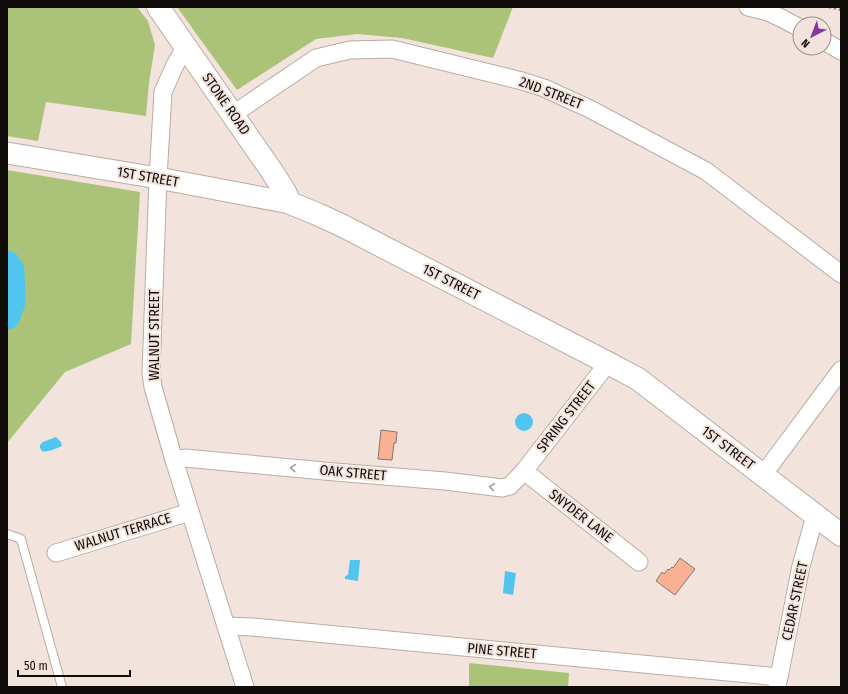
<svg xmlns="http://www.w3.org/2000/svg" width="848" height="694" viewBox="0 0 848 694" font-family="'Fira Sans Condensed',sans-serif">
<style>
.green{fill:#abc378}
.water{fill:#52c5ef}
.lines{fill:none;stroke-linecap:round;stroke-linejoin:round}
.river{stroke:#52c5ef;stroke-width:27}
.building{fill:#fab193;stroke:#857872}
.service-casing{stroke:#b9aca4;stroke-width:10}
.minor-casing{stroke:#b9aca4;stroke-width:19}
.tertiary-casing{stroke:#b9aca4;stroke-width:23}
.secondary-casing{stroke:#b9aca4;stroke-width:24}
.path{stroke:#8d847e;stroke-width:2.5;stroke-dasharray:2 3;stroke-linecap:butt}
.service{stroke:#fff;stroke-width:8}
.minor{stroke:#fff;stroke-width:17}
.tertiary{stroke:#fff;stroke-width:21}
.secondary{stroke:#fff;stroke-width:22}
.oneway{stroke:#9f9e9d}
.labels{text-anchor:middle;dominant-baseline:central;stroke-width:4;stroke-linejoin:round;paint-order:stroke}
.street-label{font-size:14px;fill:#100c09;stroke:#f2e4dc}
</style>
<rect width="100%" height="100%" fill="#f2e4dc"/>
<!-- green -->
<g class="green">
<polygon points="7,7 137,7 148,21 155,45 149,83 146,116 46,102 38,141 7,136"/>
<polygon points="177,7 513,7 493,58 402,38 357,34 316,39 237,90"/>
<polygon points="7,170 140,192 131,344 65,372 7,443"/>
<polygon points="469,663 569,673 568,687 469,687"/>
</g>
<!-- water -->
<g class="water">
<circle cx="524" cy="422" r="9"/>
<path d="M56,437l5,5 1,4c-4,2 -16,7 -20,5 -1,-1 -1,-2 -2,-3v-3l3,-3z"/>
<polygon points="350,560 360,560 358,581 345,579 345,576 348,575"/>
<polygon points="505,571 516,573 513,595 503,593"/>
</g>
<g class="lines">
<!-- river -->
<polyline class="river" points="7,264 11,270 12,302 7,316"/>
</g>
<!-- building -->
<g class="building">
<polygon points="381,430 397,432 396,443 394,443 392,460 378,459"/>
<polygon points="680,558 695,569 675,595 656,581 662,572 664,574 668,569 669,570 672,567 673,568"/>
</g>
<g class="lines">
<defs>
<polyline id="service" points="7,534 21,539 62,687"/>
<g id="minor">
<polyline points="748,7 768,12 781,18 800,28"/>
<polyline points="824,41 841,51"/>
<polyline points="186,46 175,65 163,92 158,178 151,373 153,387 174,460 245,687"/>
<polyline points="232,115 316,58 350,50 392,49 522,81 544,88 590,109 706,171 841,274"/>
<polyline points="174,460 185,458 335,472 445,481 502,488 510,486 524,471 608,363"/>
<polyline points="524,471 639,562"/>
<polyline points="763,475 841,370"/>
<polyline points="56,553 190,512"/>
<polyline points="226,626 253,627 779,677"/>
<polyline points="777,687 801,566 815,516"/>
</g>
<polyline id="tertiary" points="7,153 158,178 290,203"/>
<polyline id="secondary" points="158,7 271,170 285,192 290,203 317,214 341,225 608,363 638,379 841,535"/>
</defs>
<!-- service casing -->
<use href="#service" class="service-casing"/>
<!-- minor casing -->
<use href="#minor" class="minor-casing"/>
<!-- tertiary casing -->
<use href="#tertiary" class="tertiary-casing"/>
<!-- secondary casing -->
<use href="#secondary" class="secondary-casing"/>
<!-- path -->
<polyline class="path" points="829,7 841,10"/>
<!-- service -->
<use href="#service" class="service"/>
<!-- minor -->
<use href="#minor" class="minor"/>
<!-- tertiary -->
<use href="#tertiary" class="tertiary"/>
<!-- secondary -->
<use href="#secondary" class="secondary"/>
</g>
<!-- one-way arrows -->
<defs><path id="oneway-chevron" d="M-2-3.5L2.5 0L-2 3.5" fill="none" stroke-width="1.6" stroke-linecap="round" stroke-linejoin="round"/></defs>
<g class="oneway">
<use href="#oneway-chevron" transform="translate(293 468) rotate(-175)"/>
<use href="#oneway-chevron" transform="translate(492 487) rotate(-172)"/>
</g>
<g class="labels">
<!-- street labels -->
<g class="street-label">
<text transform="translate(551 93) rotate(21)">2ND STREET</text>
<text transform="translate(226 104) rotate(55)">STONE ROAD</text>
<text transform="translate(148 177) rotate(10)">1ST STREET</text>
<text transform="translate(451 282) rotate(27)">1ST STREET</text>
<text transform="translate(154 335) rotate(-90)">WALNUT STREET</text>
<text transform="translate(566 417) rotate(-52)">SPRING STREET</text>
<text transform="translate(728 448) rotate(37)">1ST STREET</text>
<text transform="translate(353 473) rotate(5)">OAK STREET</text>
<text transform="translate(581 516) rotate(38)">SNYDER LANE</text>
<text transform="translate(123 532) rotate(-17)">WALNUT TERRACE</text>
<text transform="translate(795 601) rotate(-78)">CEDAR STREET</text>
<text transform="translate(502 651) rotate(5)">PINE STREET</text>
</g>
</g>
<!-- border -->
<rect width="848" height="694" fill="none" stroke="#100c09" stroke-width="16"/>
<!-- north arrow -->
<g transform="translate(812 36) rotate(222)"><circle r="19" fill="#f2e4dc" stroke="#988e88"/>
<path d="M0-3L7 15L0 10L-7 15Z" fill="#8435a5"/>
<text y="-6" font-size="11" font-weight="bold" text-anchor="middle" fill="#100c09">N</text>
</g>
<!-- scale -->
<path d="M18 670v6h112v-6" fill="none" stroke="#100c09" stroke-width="2"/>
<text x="24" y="670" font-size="12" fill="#100c09" stroke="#f2e4dc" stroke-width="3" paint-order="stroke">50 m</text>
</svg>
